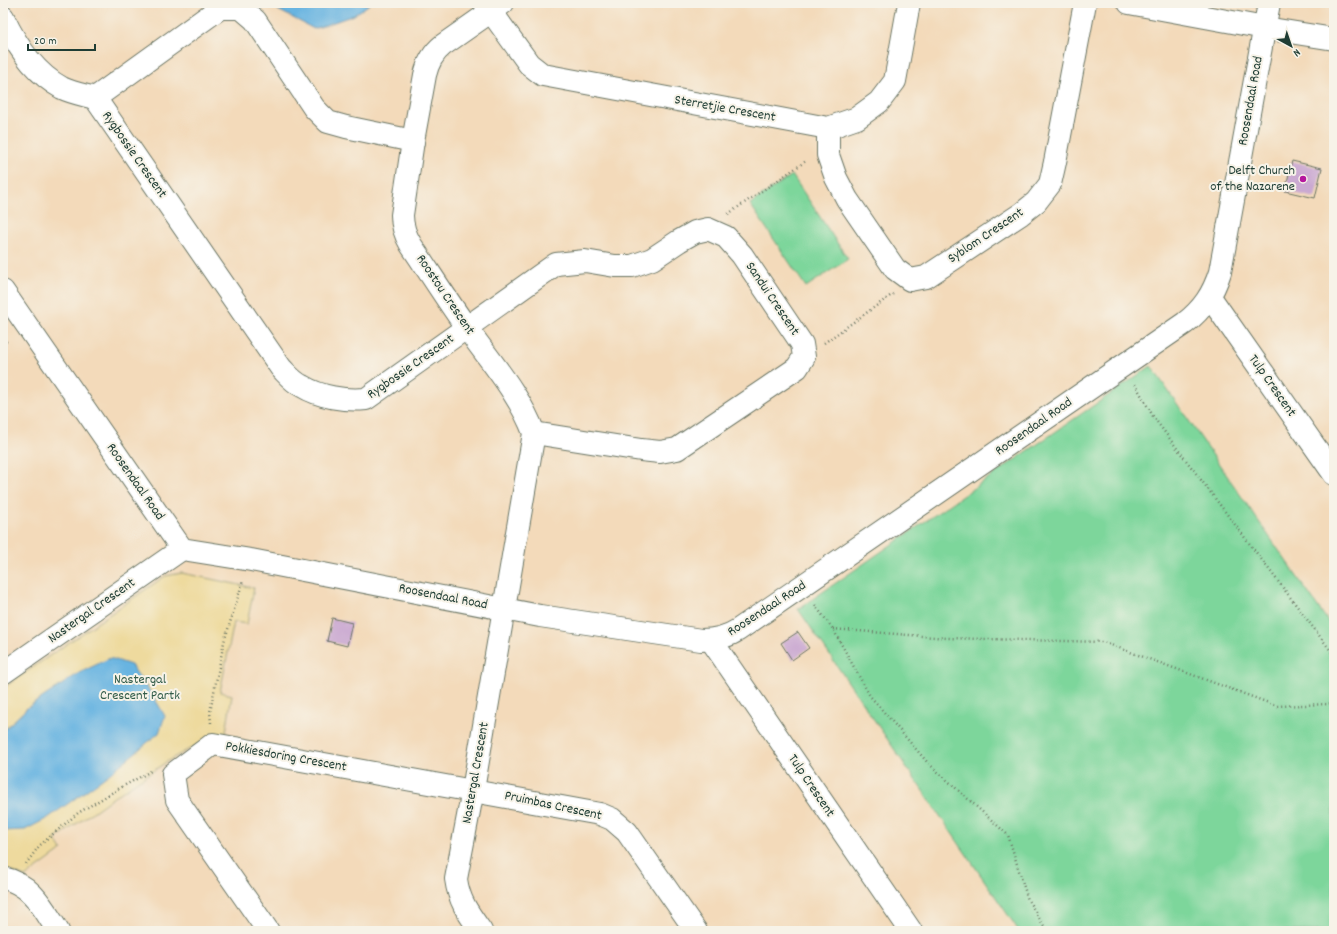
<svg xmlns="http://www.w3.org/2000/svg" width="1337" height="934" viewBox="0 0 1337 934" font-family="Dekko,sans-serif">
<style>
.green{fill:#7dd69b;stroke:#4e8a68}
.sand{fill:#eeda9e;stroke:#868c69}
.water{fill:#68b4e1;stroke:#44788a}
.building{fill:#caa9d1}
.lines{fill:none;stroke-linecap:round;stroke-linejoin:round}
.minor-casing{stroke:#697463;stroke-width:24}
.path{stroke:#697463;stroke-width:2.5;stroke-dasharray:1 3;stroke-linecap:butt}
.minor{stroke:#fff;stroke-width:22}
.poi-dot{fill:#b5179e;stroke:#f7f3e8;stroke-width:1.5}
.labels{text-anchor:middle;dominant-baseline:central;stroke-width:4;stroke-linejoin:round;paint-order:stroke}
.street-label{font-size:14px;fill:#1f3d34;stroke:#f7f3e8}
.poi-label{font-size:14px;fill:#1f3d34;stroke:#f7f3e8;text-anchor:end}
.park-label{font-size:14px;fill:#325c49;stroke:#f7f3e8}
</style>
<rect width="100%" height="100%" fill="#f7f3e8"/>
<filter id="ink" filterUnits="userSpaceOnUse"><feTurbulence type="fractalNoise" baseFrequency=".025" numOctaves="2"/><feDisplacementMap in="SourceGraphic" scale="8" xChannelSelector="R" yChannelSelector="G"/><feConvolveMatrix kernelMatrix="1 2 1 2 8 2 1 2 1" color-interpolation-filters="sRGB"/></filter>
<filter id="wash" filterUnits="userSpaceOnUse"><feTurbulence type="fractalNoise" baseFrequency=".012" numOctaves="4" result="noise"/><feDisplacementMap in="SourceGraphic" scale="16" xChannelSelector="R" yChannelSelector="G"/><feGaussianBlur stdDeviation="0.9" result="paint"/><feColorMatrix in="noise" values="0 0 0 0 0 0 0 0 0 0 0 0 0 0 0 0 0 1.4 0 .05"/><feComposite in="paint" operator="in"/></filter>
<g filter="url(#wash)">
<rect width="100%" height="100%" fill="#f3daba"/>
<!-- green -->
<g class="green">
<polygon points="792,175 848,259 806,287 750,204"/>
<polygon points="1151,366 1334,630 1334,931 1019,931 798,609"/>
</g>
<!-- sand -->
<polygon class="sand" points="182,573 254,588 247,624 234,622 220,692 232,695 225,738 208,739 171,759 114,797 55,839 62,850 25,877 3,868 3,688 165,576"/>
<!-- water -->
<g class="water">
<polygon points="275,3 371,3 354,15 314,29 278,10"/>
<polygon points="110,658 131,665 155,699 165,716 159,733 108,775 48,818 25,830 3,831 3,731 27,708 79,673"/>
</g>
<g id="blocks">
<!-- building -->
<g class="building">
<polygon points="1292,161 1322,168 1315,198 1285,191"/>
<polygon points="3,336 7,342 3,344"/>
<polygon points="332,618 352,623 347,646 327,641"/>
<polygon points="798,632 809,648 792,660 781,643"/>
</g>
</g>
</g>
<g filter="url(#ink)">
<use href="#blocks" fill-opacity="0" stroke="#697463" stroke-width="1"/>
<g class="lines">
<defs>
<g id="minor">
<polyline points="485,3 529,64 543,75 828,128 857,118 879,102 895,81 909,3"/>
<polyline points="1129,3 1265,28 1334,39"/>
<path d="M3,17c13,28 31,56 59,71 10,5 22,7 33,10"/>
<path d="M95,98l186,270c6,6 12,14 21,18 18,11 43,15 64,13l190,-135 29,-3 30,5h17l20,-7 27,-18 16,-9 13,-3 18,8 16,18 60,89 2,13 -7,11 -120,81 -17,3 -19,-2 -107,-17"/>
<polyline points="95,98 220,8 241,8 255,20 314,108 328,122 346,127 413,141"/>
<polyline points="828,128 828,155 836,178 847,199 895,269 910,280 926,277 1021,214 1036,202 1050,184 1055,162 1085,3"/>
<path d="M3,291l179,258 69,11 289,56 161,24c14,0 25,-2 37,-10l447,-307c18,-14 28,-29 35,-51l49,-269"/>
<polyline points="1210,297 1334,474"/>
<polyline points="711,640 911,931"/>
<polyline points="3,673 182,549"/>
<path d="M3,878c29,6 40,30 55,53"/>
<polyline points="268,931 177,800 173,774 213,744 600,814 612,819 627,832 696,931"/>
<path d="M481,931c-13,-18 -22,-30 -25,-52l17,-89 61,-357c-13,-35 -38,-65 -60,-95 -22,-30 -42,-62 -63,-93 -6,-10 -9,-19 -9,-30l11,-74 12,-66c3,-13 8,-22 18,-30l60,-42"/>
</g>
</defs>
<!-- minor casing -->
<use href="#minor" class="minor-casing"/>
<!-- path -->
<g class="path">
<polyline points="728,214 806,161"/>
<polyline points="824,343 893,294"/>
<polyline points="1135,384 1154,418 1334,655"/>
<polyline points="815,605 833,629 870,696 928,763 1008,835 1028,900 1047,931"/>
<polyline points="833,629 947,638 1103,642 1277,706 1329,704 1334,701"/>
<polyline points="211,723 210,712 224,642 243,581"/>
<polyline points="26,864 39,846 78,813 120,788 151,771"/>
</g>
<!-- minor -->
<use href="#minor" class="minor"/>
</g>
</g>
<!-- markers -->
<circle class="poi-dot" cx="1303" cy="179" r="4"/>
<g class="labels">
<!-- street labels -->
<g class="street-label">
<text transform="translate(1251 101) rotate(-80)">Roosendaal Road</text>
<text transform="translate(725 109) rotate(10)">Sterretjie Crescent</text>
<text transform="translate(134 155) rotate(55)">Rygbossie Crescent</text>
<text transform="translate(986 236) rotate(-34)">Syblom Crescent</text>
<text transform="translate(445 295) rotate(56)">Roostou Crescent</text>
<text transform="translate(772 299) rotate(56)">Sandui Crescent</text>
<text transform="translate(411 367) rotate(-35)">Rygbossie Crescent</text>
<text transform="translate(1272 386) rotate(55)">Tulp Crescent</text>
<text transform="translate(1034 427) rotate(-35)">Roosendaal Road</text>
<text transform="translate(135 482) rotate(55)">Roosendaal Road</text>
<text transform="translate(443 597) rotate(11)">Roosendaal Road</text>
<text transform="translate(767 609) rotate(-33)">Roosendaal Road</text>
<text transform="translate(92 611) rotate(-35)">Nastergal Crescent</text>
<text transform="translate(286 757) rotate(10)">Pokkiesdoring Crescent</text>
<text transform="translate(476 773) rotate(-80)">Nastergal Crescent</text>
<text transform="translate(811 786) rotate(56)">Tulp Crescent</text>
<text transform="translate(553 806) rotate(12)">Pruimbas Crescent</text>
</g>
<!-- poi labels -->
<g class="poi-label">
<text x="1295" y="171">Delft Church<tspan x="1295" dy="16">of the Nazarene</tspan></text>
</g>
<!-- park labels -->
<g class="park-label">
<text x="140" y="680">Nastergal<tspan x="140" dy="16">Crescent Partk</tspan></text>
</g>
</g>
<!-- margin -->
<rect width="1337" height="934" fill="none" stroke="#f7f3e8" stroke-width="16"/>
<!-- north arrow -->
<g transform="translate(1291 46) rotate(140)" stroke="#f7f3e8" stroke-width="3" paint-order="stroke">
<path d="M0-3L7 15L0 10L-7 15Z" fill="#1f3d34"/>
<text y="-6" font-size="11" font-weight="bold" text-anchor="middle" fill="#1f3d34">N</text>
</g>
<!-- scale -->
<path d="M28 44v6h67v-6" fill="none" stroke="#1f3d34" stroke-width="2"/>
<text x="34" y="44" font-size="12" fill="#1f3d34" stroke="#f7f3e8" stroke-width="3" paint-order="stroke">20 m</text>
</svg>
